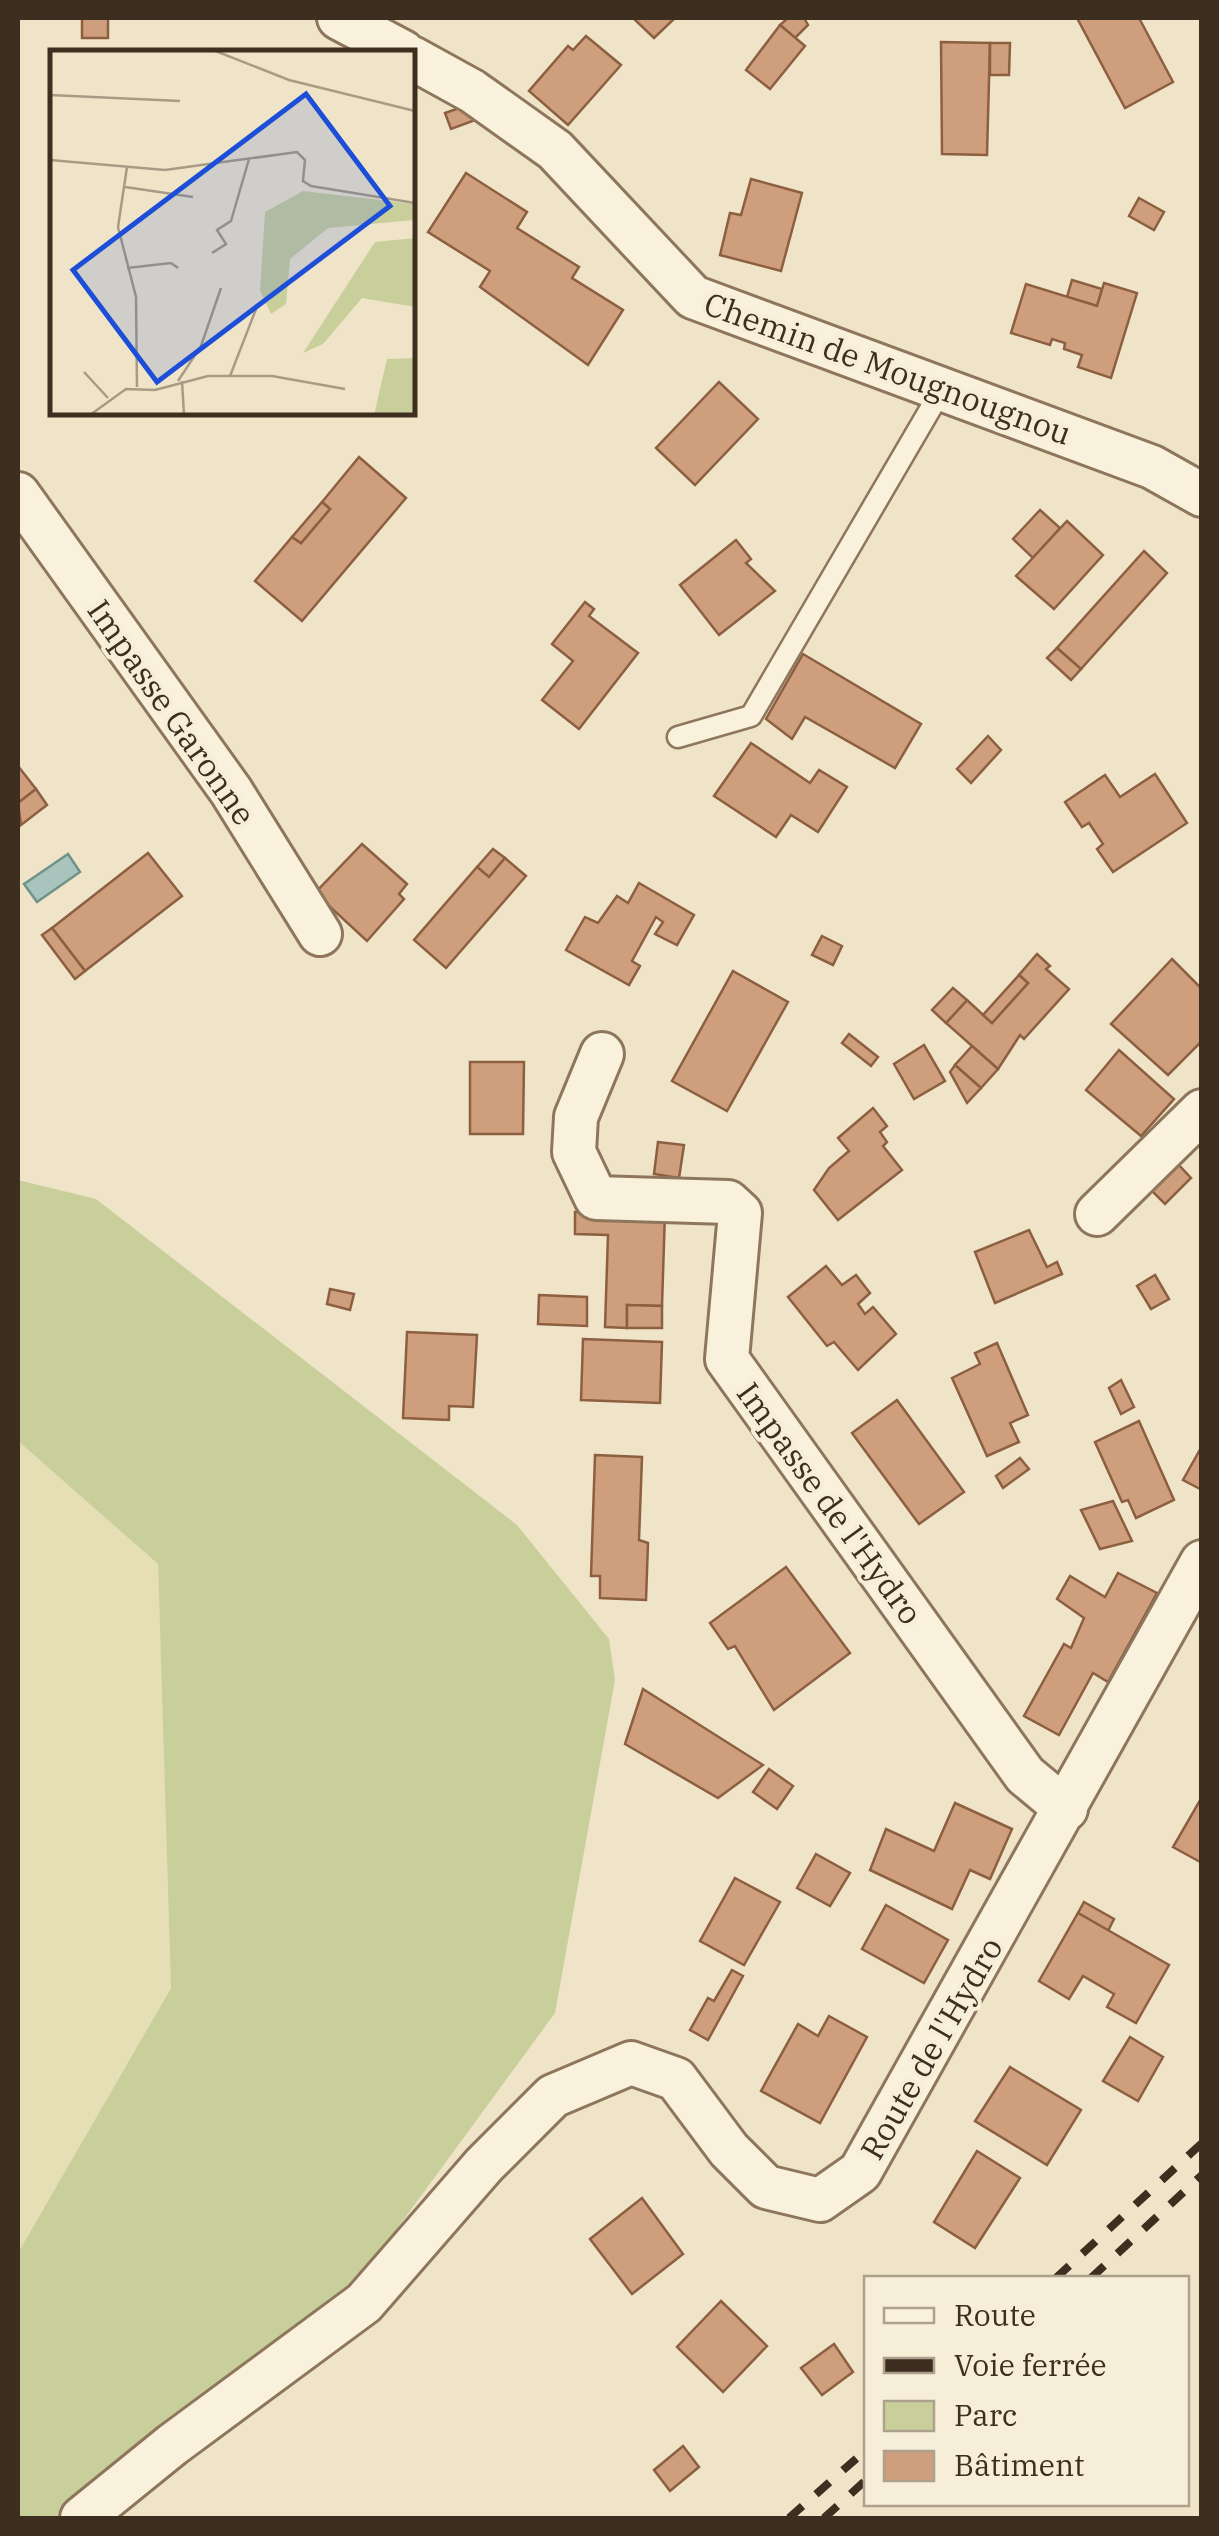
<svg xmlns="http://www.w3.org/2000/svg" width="1219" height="2536" viewBox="0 0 1219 2536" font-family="'IBM Plex Serif',serif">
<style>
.farmland{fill:#e6deb5}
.green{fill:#c9cf9b}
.water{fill:#a9c4bc;stroke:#6f938a;stroke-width:2.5}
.building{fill:#cf9f7d;stroke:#8d5f41;stroke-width:2.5}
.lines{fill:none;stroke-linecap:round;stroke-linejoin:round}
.service-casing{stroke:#8d765c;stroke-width:25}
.minor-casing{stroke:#8d765c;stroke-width:48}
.service{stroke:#faf1dc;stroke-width:20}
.minor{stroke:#faf1dc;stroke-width:42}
.rail{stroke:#3d2e20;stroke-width:8;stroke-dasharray:18 18;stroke-linecap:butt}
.labels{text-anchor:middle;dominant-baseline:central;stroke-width:8;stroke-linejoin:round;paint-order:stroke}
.street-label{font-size:32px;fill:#3d2e20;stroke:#f7eed8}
.inset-road{fill:none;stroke:#a89b85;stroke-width:2.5}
.view{fill:#1d4ed8;fill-opacity:0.15;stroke:#1d4ed8;stroke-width:5}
.inset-edge{fill:none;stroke:#3d2e20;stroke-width:5}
</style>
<rect width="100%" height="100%" fill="#f0e4c8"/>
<!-- farmland -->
<polygon class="farmland" points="18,1441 158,1564 171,1988 18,2253"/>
<!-- green -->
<polygon class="green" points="18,1180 96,1199 517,1525 609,1639 615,1680 555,2013 366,2271 55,2518 18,2518 18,2253 171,1988 158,1564 18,1441"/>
<!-- water -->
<polygon class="water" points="68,854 80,872 37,902 24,884"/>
<!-- building -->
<g class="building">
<rect x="82" y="18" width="26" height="20"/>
<polygon points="633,18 675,18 654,38"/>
<polygon points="788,18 804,18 808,25 795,38 780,25"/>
<polygon points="1077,18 1139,18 1173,82 1125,108"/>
<polygon points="780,25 805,46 770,89 746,70"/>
<polygon points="586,36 621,65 568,125 529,91 568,46 573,50"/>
<polygon points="941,42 990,43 987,155 942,154"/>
<polygon points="990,43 1010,43 1009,75 990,75"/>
<polygon points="465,106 478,119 451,129 445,113"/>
<polygon points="466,173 527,212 517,228 579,267 572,278 623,310 588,365 480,287 490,271 428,232"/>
<polygon points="751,179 802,193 781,271 720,255 730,213 741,215"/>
<polygon points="1139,198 1164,212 1154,230 1129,216"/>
<polygon points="1072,280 1102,289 1097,306 1067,297"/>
<polygon points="1104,283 1137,293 1111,378 1078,367 1082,355 1064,349 1065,343 1052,339 1050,345 1011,333 1026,284 1097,306"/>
<polygon points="719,382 758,419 695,485 656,448"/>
<polygon points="359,457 406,498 302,621 255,581 292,537 301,543 330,509 322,502"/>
<polygon points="322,502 330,509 301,543 292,537"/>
<polygon points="1040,510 1060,528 1033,558 1013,539"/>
<polygon points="1067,521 1103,555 1054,609 1016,576"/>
<polygon points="736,540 751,559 746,563 775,591 719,635 680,585"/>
<polygon points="1144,551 1167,573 1081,669 1057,648"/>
<polygon points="585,602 594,609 589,616 638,653 579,729 542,700 573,661 552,644"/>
<polygon points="1057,648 1081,669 1071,680 1047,658"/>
<polygon points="803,654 921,724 895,768 805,717 792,739 766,719"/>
<polygon points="988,736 1001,750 971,783 957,769"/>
<polygon points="751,743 810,783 819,770 847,787 818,832 791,815 776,837 714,796"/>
<polygon points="18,766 36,789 18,803"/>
<polygon points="1155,774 1187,823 1113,872 1097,849 1103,844 1089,823 1082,827 1065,802 1105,775 1120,797"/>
<polygon points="36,789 47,805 21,825 18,803"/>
<polygon points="362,844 407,884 399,894 404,899 367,941 315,893"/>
<polygon points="493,849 505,858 489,877 477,867"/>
<polygon points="148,853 182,896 85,971 52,928"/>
<polygon points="505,858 526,876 446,968 414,940 477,867 489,877"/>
<polygon points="639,883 694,915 677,945 655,934 663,922 656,917 632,961 640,966 629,985 566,950 585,917 598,923 617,896 628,903"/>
<polygon points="52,928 85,971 75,979 42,935"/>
<polygon points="822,936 842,946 833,965 812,955"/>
<polygon points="1037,954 1050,966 1046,969 1069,989 1024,1039 1020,1035 998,1069 946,1023 967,1000 992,1023 1028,983 1019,975"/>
<polygon points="1172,959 1202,989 1202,1041 1168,1075 1111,1024"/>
<polygon points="733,971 788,1002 727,1111 672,1081"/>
<polygon points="1019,975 1028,983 992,1023 983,1015"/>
<polygon points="953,988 967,1000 946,1023 932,1010"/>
<polygon points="849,1034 878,1057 871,1066 842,1043"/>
<polygon points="924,1045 945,1081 914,1099 894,1064"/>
<polygon points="972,1046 998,1069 981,1088 955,1065"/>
<polygon points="1119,1050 1174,1099 1141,1136 1086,1090"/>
<polygon points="470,1062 524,1062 523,1134 470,1134"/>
<polygon points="955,1065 981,1088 967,1103 950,1072"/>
<polygon points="873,1108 887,1126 880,1132 887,1142 883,1146 902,1170 838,1220 814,1190 829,1168 849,1151 838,1138"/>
<polygon points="658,1142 684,1145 679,1178 654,1174"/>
<polygon points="1177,1163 1191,1178 1165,1204 1150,1189"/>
<polygon points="575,1212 665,1212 662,1306 627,1305 627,1328 605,1327 608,1235 575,1234"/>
<polygon points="1029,1230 1047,1267 1057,1262 1062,1274 995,1303 975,1252"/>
<polygon points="826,1266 842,1285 856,1275 870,1293 858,1304 865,1314 873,1307 896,1334 858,1370 834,1342 827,1346 788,1297"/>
<polygon points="1155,1275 1169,1299 1151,1309 1137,1286"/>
<polygon points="330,1289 354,1294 350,1310 327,1304"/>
<polygon points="539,1295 587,1297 587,1326 538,1324"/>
<polygon points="627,1305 662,1306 662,1328 627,1328"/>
<polygon points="407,1332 477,1335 473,1407 449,1406 449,1420 403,1418"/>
<polygon points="583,1339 662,1342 660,1403 581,1400"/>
<polygon points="997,1343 1028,1415 1010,1423 1019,1442 987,1456 952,1378 980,1364 975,1353"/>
<polygon points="1121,1380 1134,1407 1121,1414 1109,1388"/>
<polygon points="897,1400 964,1492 919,1524 852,1433"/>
<polygon points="1139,1421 1174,1500 1136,1518 1128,1500 1122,1502 1095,1442"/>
<polygon points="1202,1446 1202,1490 1183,1480"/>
<polygon points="595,1455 642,1457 639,1540 648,1543 646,1600 600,1598 600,1576 591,1576"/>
<polygon points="1020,1458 1029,1469 1003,1488 996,1476"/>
<polygon points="1113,1501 1132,1541 1100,1549 1081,1510"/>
<polygon points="786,1567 850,1653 774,1710 735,1646 728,1649 710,1623"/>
<polygon points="1118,1573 1157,1593 1108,1682 1093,1673 1059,1735 1024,1716 1064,1644 1071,1648 1084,1618 1057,1599 1070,1576 1105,1597"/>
<polygon points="643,1689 763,1765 718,1798 625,1744"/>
<polygon points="769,1769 793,1786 777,1809 753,1792"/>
<polygon points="1202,1797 1202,1863 1173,1847"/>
<polygon points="955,1803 1012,1829 990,1879 970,1870 952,1909 870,1870 886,1829 934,1851"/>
<polygon points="816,1854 850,1873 830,1906 797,1888"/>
<polygon points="735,1878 780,1902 744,1965 700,1941"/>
<polygon points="1084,1902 1114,1919 1108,1931 1078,1913"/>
<polygon points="886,1905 948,1940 924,1983 862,1949"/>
<polygon points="1078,1913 1169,1965 1136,2023 1107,2007 1114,1994 1083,1976 1069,1999 1039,1981"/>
<polygon points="732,1970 743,1976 708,2040 690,2030 708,1998 714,2001"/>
<polygon points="829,2016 867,2037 820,2123 761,2091 798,2024 818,2036"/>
<polygon points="1130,2037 1163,2057 1138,2101 1103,2081"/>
<polygon points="1010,2067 1081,2110 1047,2165 975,2121"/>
<polygon points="977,2151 1020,2178 975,2248 934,2222"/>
<polygon points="642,2198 683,2254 632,2294 590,2239"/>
<polygon points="721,2301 767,2346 723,2392 677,2347"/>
<polygon points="834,2344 853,2372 822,2395 801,2368"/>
<polygon points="683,2446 699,2467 670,2491 654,2470"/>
</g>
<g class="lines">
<defs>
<polyline id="service" points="678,737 751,716 942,389"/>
<g id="minor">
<polyline points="339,18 403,52"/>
<polyline points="412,58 472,91 555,150 693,297 1152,467 1202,495"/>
<polyline points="18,494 231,791 320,934"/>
<polyline points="602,1054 576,1117 574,1152 596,1198 728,1202 740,1213 727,1359 1025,1775 1066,1809"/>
<polyline points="1097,1214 1202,1111"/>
<polyline points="82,2518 172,2445 364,2303 484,2165 553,2096 631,2063 676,2079 729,2150 766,2187 820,2200 860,2172 1202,1562"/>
</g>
</defs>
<!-- service casing -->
<use href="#service" class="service-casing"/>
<!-- minor casing -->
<use href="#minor" class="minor-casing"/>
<!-- service -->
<use href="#service" class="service"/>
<!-- minor -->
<use href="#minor" class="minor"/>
<!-- rail -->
<g class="rail">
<polyline points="1056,2278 1202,2143"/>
<polyline points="1091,2278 1202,2175"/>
<polyline points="789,2518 866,2450"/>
<polyline points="824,2518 866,2480"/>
</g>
</g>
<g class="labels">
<!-- street labels -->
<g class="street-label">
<text transform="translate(888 368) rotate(20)">Chemin de Mougnougnou</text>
<text transform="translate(172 712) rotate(55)">Impasse Garonne</text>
<text transform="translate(830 1503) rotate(54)">Impasse de l'Hydro</text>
<text transform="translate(931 2048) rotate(-60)">Route de l'Hydro</text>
</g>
</g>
<!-- overview -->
<g transform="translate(50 50)">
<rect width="365" height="365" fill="#f0e4c8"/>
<path d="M253,141l112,13v16l-87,8 -38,31 -4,45 -15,10 -11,-24 5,-78zM365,188v69l-53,-9 -39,46 -20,9 72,-111zM365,308v57h-41l13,-56z" fill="#c9cf9b"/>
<path class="inset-road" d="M163,0l76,30 126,31M0,45l130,6M0,110l115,10 132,-18 8,8 -2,21 8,5 104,17M77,117l-9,60 18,70 1,90M75,137l68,10M162,203l14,-9 -9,-14 14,-9 18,-62M77,218l44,-5 7,5M34,322l24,26M180,326l28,-72M128,331l23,-35 20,-58M132,331l2,34M40,365l36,-26 29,1 53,-14h64l73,13"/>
<path class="view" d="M256,44l84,112 -233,176 -84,-112z"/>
<rect width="365" height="365" class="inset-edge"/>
</g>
<!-- border -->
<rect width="1219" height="2536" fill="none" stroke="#3d2e20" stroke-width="40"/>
<!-- legend -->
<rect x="864" y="2276" width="325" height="230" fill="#f7eed8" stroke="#ada18e" stroke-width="2.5"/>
<rect x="884" y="2308" width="50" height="15" fill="#faf1dc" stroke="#ada18e" stroke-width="2.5"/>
<text x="954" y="2326" font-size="30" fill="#3d2e20">Route</text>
<rect x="884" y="2358" width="50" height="15" fill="#3d2e20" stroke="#ada18e" stroke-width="2.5"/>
<text x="954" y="2376" font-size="30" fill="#3d2e20">Voie ferrée</text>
<rect x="884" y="2401" width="50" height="30" fill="#c9cf9b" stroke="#ada18e" stroke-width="2.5"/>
<text x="954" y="2426" font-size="30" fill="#3d2e20">Parc</text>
<rect x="884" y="2451" width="50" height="30" fill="#cf9f7d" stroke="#ada18e" stroke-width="2.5"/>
<text x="954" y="2476" font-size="30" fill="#3d2e20">Bâtiment</text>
</svg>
